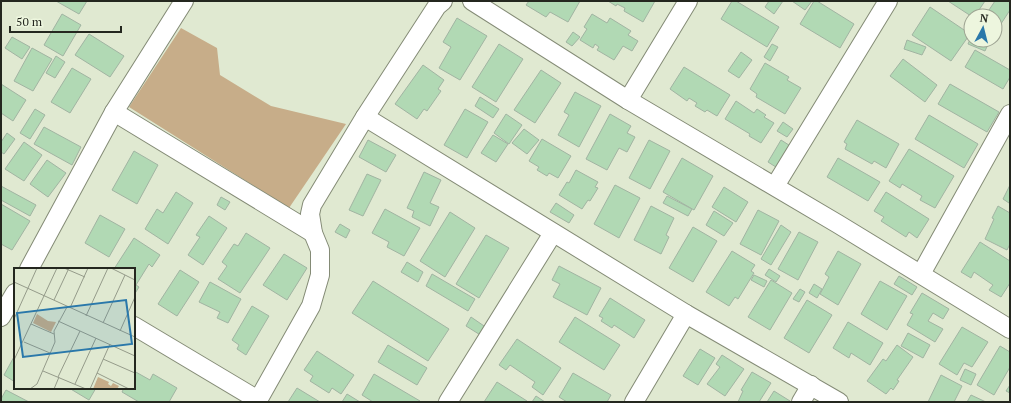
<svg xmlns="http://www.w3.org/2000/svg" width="1011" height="403" viewBox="0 0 1011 403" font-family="'PT Serif',serif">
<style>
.green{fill:#c7ad89}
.building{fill:#b1d9b4;stroke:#a1b4a2}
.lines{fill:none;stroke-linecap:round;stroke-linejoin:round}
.minor-casing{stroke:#848b76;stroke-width:20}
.minor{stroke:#fff;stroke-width:18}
.inset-road{fill:none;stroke:#959b8a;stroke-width:1}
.view{fill:#2a78aa;fill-opacity:0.15;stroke:#2a78aa;stroke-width:2}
.inset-edge{fill:none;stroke:#24271f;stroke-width:2}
</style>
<rect width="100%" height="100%" fill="#e0e9d1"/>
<!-- green -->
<polygon class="green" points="181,28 217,48 220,75 271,106 346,124 289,208 129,107"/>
<!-- building -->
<g class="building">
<polygon points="56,1 87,1 79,14"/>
<polygon points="529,1 580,1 568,22 550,12 546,17 526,5"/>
<polygon points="608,1 655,1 643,22 624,11 625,8 617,4 616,6"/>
<polygon points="732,1 736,1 779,27 767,47 721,19"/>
<polygon points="769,1 783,1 774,14 765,7"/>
<polygon points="792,1 812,1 805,10"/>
<polygon points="814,1 817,1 854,24 840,48 800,24"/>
<polygon points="948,1 985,1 975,16 971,16"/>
<polygon points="995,1 1010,1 1010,10 995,33 995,16 985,16"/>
<polygon points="930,7 970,34 951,61 912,35"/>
<polygon points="62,14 81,25 63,56 44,45"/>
<polygon points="592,14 607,23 610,18 631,31 628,35 638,41 632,51 623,46 614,60 597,50 599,47 595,44 593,48 580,40 587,29 584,27"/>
<polygon points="457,18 487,36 460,80 439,68 451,47 443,42"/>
<polygon points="573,32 580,37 572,46 566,42"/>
<polygon points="89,34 124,56 110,77 75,55"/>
<polygon points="12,37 30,47 22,59 5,48"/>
<polygon points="971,37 971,40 990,40 985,51 968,44"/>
<polygon points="907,40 926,47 922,55 904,49"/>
<polygon points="499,44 523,59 496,102 472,87"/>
<polygon points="772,44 778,47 770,61 764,57"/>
<polygon points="32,48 52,59 33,91 14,81"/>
<polygon points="975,50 1010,70 1010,77 1003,89 965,67"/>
<polygon points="741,52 752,60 739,78 728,71"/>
<polygon points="56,56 65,62 55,78 46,73"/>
<polygon points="903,59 937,85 925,102 890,76"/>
<polygon points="765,63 789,77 787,80 801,88 785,114 756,97 757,94 750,89"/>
<polygon points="423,65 444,80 438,89 441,91 427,111 424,109 417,119 395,104"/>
<polygon points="684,67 730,95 717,116 707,110 705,112 695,106 697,103 689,98 687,101 670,89"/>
<polygon points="72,68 91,79 70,113 51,102"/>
<polygon points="541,70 561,83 535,123 514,110"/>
<polygon points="1,84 26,100 13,121 1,113"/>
<polygon points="950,84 999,112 987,132 938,104"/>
<polygon points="575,92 601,106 579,147 558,135 569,115 564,112"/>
<polygon points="480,97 499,109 493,118 475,106"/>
<polygon points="736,101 754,113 757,109 766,115 764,117 774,123 761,143 749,136 750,134 725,119"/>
<polygon points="35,109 45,115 30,139 20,133"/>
<polygon points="465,109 488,122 467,158 444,145"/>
<polygon points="506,114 522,125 509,144 494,133"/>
<polygon points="610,114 631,126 627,133 635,137 627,152 619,148 607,170 586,159"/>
<polygon points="929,115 978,144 964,168 915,139"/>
<polygon points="857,120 899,144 886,168 874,161 872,164 845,149 847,144 844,142"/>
<polygon points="783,122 793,129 787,137 777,131"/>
<polygon points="44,127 81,147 72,165 34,144"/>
<polygon points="524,129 539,140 527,154 512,143"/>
<polygon points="7,133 15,139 4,154 1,152 1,142"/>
<polygon points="493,135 508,144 496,162 481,153"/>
<polygon points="542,139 571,156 558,178 549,173 547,176 537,170 539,167 529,161"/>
<polygon points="368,140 396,155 386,172 359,157"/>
<polygon points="649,140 670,151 650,189 629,178"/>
<polygon points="781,140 792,147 779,169 768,162"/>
<polygon points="24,142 42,155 24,181 5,169"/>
<polygon points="909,149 954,176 935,208 920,200 922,196 902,184 900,188 889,181"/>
<polygon points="134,151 158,165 137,204 112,190"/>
<polygon points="682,158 713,176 694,210 663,192"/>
<polygon points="838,158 880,182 868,201 827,177"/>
<polygon points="47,160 66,173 48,197 30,184"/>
<polygon points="576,170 598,182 595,187 598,188 590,201 588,200 582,209 559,195 567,182 569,183"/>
<polygon points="424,172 441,180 430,203 439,207 430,226 412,217 414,211 407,208"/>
<polygon points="367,174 381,180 363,216 349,210"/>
<polygon points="615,185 640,198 619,238 594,224"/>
<polygon points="1010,185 1010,200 1009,203 1003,199"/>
<polygon points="1,186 36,205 30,216 1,200"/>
<polygon points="724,187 748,202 736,222 712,207"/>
<polygon points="176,192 193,203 168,244 145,229 157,209 163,213"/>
<polygon points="886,192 929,219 917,238 909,232 906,237 881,221 884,217 874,211"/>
<polygon points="667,196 692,209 688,216 663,203"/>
<polygon points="221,197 230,202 225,210 217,205"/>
<polygon points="556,203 574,215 569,223 550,212"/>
<polygon points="1,204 30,221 12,250 1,244"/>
<polygon points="651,206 674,218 666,235 669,237 661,254 634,240"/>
<polygon points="998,206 1010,213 1010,244 1007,250 985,239 994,219 992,218"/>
<polygon points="385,209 420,228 404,256 387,247 389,242 372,233"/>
<polygon points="758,210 779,221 761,255 740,244"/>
<polygon points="714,211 733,223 724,236 706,225"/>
<polygon points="450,212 475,228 445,277 420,261"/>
<polygon points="100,215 125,229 109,257 85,243"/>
<polygon points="209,216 227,228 203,265 188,255 200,237 196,235"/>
<polygon points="340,224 350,230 346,238 335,232"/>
<polygon points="781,225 791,232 771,265 761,259"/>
<polygon points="693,227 717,241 693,282 669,268"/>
<polygon points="799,232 818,242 798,280 778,269"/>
<polygon points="246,233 270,248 240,293 218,279 227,266 222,262 234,244 238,246"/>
<polygon points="486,235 509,248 479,298 456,284"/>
<polygon points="134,238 160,255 152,267 149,264 136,285 139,287 134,295 134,269 114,269"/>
<polygon points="980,242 1010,261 1010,283 1001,297 989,290 993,285 974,272 971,278 961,272"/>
<polygon points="732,251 755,265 751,271 754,273 738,299 735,297 729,306 706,292"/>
<polygon points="838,251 861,264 838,305 820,294 829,277 825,274"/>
<polygon points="284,254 307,268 287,300 263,285"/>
<polygon points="407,262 423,272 418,282 401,272"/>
<polygon points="559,266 601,288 587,315 553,297 560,284 552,280"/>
<polygon points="769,269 780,276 776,282 765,275"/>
<polygon points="180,270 199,282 177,316 158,304"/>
<polygon points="432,274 475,299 468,311 426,286"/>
<polygon points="754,275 767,281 764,287 751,280"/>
<polygon points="899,276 917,287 912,295 894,284"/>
<polygon points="771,280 792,293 770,330 748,317"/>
<polygon points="373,281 449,329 428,361 352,313"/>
<polygon points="880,281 907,296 887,330 861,314"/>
<polygon points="210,282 241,299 228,323 217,318 220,312 199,302"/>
<polygon points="814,284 822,289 817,298 809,293"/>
<polygon points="800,289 805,292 799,302 793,299"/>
<polygon points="922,293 949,309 943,319 933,313 928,321 943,329 935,342 907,325 913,314 910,313"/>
<polygon points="610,298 645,320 634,338 614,325 612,328 601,321 603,318 599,316"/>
<polygon points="807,300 832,315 809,353 784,338"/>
<polygon points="252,306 269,316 246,355 237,349 239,345 232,340"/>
<polygon points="471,317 487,328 482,336 466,326"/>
<polygon points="575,317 620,345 604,370 559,342"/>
<polygon points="848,322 883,343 870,365 851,353 849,358 833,348"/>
<polygon points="962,327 988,342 972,367 964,363 957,375 939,364"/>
<polygon points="908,333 930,345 923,358 901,346"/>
<polygon points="517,339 561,368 543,395 532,387 535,382 510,365 506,370 499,365"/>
<polygon points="388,345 427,368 417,385 378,362"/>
<polygon points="897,345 913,357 897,380 899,381 893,390 891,388 886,394 867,381 883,359 886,361"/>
<polygon points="1000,346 1010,352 1010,367 994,395 977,385"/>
<polygon points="700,349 715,358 698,385 683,376"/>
<polygon points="317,351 354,375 341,394 332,388 329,393 310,381 313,376 304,370"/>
<polygon points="15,355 15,382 4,375"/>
<polygon points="722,355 744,369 725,396 707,384 720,367 716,364"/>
<polygon points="965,369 976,374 971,385 960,380"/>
<polygon points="134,371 150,380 153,374 177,388 169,402 139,402 122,392 124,388 134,388"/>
<polygon points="752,372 771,383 759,402 738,402 743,391 741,390"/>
<polygon points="573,373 611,395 607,402 567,402 559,397"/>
<polygon points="374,374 420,401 419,402 373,402 362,395"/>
<polygon points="941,375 962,386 954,402 928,402"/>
<polygon points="497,382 527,401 526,402 484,402"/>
<polygon points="1010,385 1010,393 1006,391"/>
<polygon points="69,388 96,388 89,400"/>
<polygon points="297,388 320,402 288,402"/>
<polygon points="6,390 29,402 1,402 1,399"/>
<polygon points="774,391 790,401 790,402 767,402"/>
<polygon points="347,394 360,402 342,402"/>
<polygon points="971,395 986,402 967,402"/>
<polygon points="536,396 545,402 532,402"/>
</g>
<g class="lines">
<defs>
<g id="minor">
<polyline points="472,1 628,100 838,224 1010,329"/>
<polyline points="628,100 688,1"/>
<polyline points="114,112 313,233"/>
<polyline points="365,117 686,314 839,402"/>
<polyline points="775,186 888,1"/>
<polyline points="29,269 114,112 184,1"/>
<polyline points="921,274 1010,114"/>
<polyline points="1,317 15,293"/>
<polyline points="134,326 258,400"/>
<polyline points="257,402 311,306 320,275 320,250 313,233 310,214 312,205 365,117 437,6 443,1"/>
<polyline points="448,402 553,233"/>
<polyline points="634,402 686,314"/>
<polyline points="801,402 811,385"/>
</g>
</defs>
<!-- minor casing -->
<use href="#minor" class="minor-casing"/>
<!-- minor -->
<use href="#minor" class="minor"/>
</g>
<!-- overview -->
<g transform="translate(14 268)">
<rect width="121" height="121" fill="#e0e9d1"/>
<path d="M23,46l11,7 8,1 -5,10 -18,-9zM84,109l11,5 -1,2 3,2 2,-3 6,3 -2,3h-24z" fill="#c7ad89"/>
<path class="inset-road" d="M50,0l21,9M97,0l24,12M0,14l121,55M40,32l15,-32M56,40l18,-40M72,48l22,-48M0,51l23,-51M44,53l77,35M89,55l22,-48M17,56l23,10M106,63l15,-34M10,74l26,11M89,91l32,14M0,92l43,-92M29,103l43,18M83,105l32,16M44,109l22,-46M61,116l21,-46M16,121l7,-5 18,-42 -1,-11 13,-24M40,121l5,-12M76,121l20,-45"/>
<path class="view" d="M112,32l6,44 -109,13 -6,-44z"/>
<rect width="121" height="121" class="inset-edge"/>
</g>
<!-- border -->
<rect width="1011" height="403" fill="none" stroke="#24271f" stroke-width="4"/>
<!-- north arrow -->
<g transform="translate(983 28) rotate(7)"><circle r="19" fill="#edf6de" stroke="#9da392"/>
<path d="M0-3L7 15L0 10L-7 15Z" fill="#2a78aa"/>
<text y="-6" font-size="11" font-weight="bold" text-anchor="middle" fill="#24271f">N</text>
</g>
<!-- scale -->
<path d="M10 26v6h111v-6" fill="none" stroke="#24271f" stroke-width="2"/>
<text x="16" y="26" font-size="12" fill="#24271f" stroke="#edf6de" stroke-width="3" paint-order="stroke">50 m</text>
</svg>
